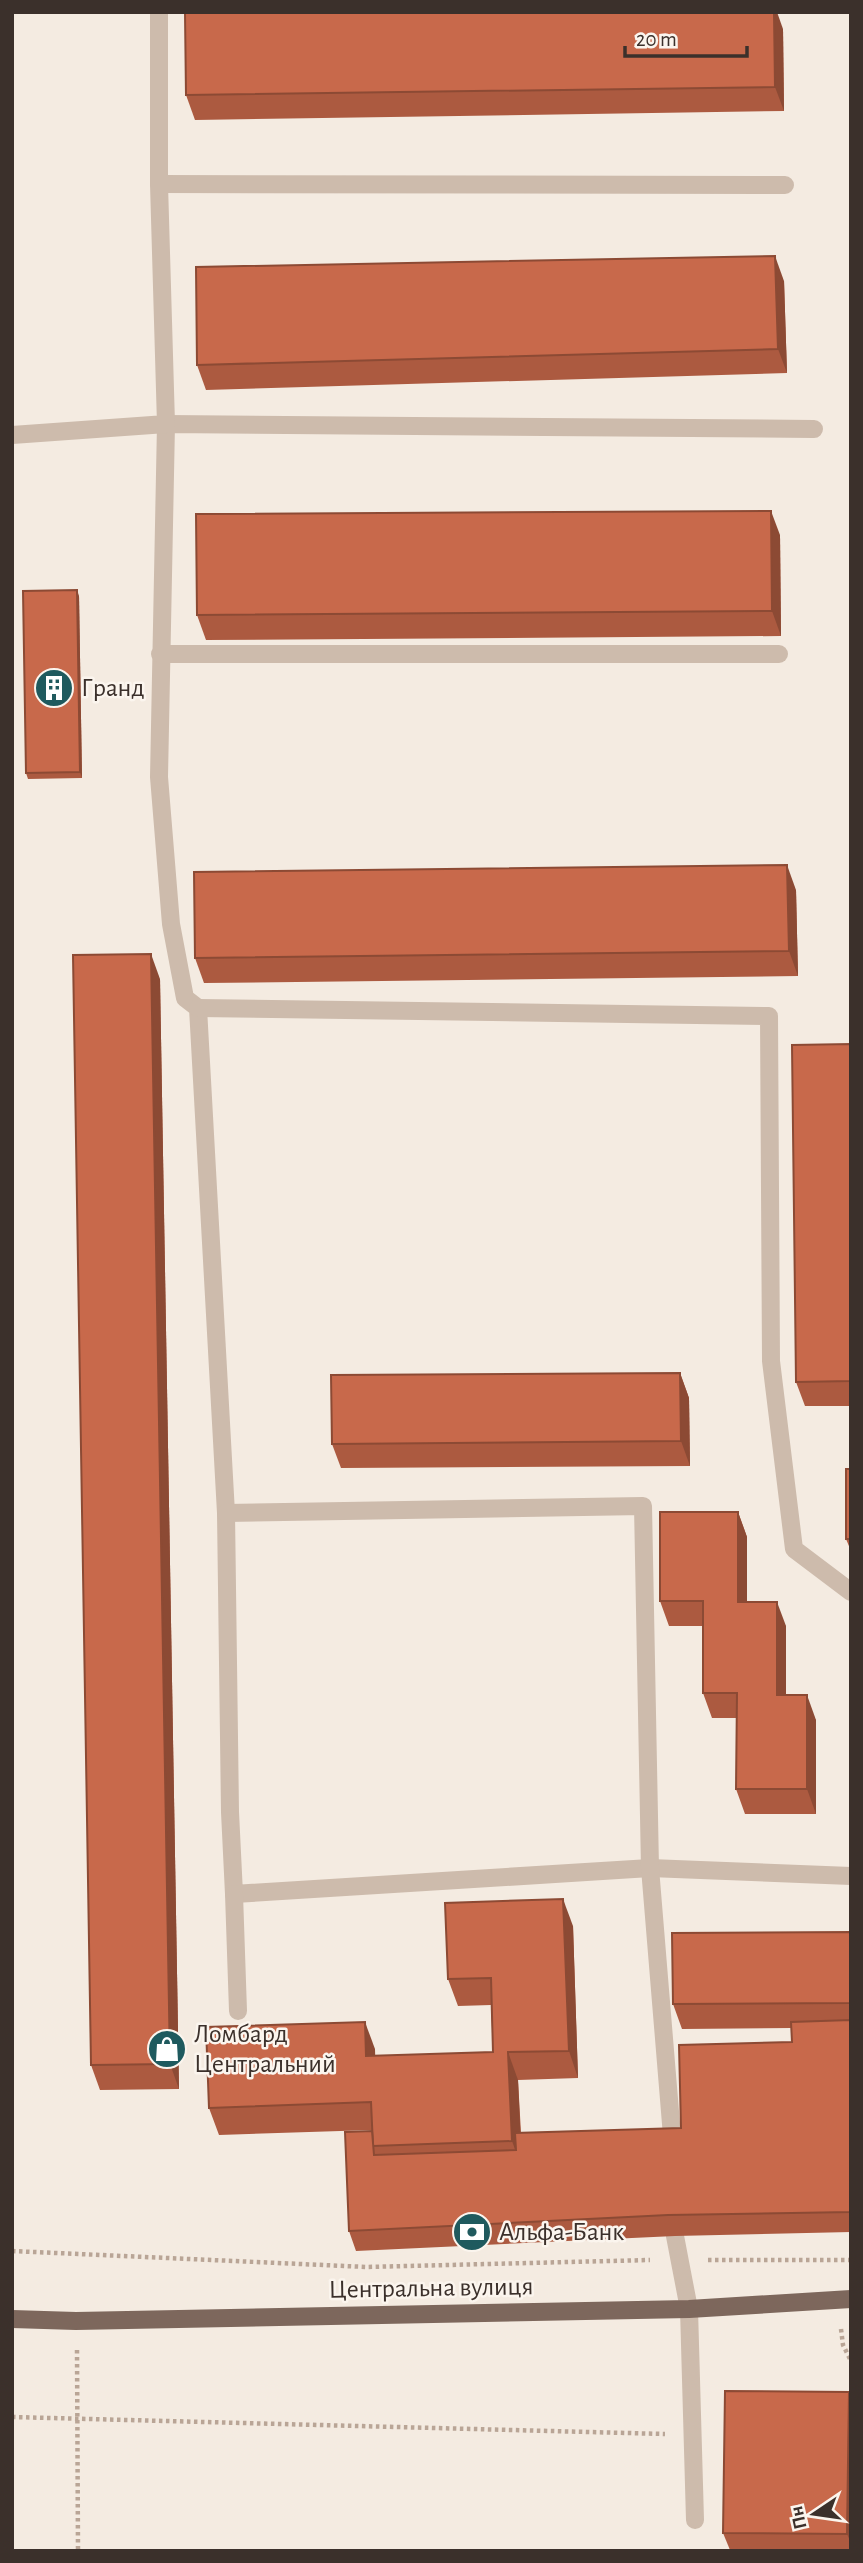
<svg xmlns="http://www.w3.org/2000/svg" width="863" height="2563" viewBox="0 0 863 2563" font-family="'Alegreya Sans',sans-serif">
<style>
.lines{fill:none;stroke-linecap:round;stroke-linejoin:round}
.path{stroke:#b9a596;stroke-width:4.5;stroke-dasharray:3.5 3.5;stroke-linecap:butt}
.minor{stroke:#cdbbac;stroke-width:18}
.major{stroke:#7d675c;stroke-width:18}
.wall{fill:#ac5a40}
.shaded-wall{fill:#8c4a34}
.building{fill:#c8694b;stroke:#8c4a34;stroke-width:2}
.labels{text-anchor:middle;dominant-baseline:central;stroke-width:5;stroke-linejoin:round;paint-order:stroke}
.poi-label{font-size:26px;fill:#3b302b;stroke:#fbf5ee;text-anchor:start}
.street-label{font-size:26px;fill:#3b302b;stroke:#fbf5ee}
</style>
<rect width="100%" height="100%" fill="#f4ebe1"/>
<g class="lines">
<!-- path -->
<g class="path">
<polyline points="12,2251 367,2267 650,2260"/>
<polyline points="708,2260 851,2260"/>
<polyline points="841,2329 843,2345 851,2361"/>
<polyline points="77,2350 78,2551"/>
<polyline points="12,2417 665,2434"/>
</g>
<!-- minor -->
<g class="minor">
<polyline points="159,184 785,185"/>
<polyline points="814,429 166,424 159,777 171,924 185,998 198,1008 226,1513 230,1812 234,1894 650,1868 851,1876"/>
<polyline points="12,435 166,424 159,184 159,12"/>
<polyline points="160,654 779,654"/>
<polyline points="198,1008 769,1016 771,1361 794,1549 851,1592"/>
<polyline points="226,1513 643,1506 650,1868 673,2148"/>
<polyline points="234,1894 238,2011"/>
<polyline points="675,2236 689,2309 695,2520"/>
</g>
<!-- major -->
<polyline class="major" points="12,2319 76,2321 689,2309 851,2299"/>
</g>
<!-- wall -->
<g class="wall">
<polygon points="783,29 784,111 195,120 186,95"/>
<polygon points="784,281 787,373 206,390 197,365"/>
<polygon points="780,535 781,636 206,640 197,615"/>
<polygon points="79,596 82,778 28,779 26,773"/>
<polygon points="796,890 798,976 204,983 195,958"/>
<polygon points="160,979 179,2089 100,2090 91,2065"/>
<polygon points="851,1044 851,1406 805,1406 796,1382"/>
<polygon points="680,1373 689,1398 690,1466 341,1468 332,1444"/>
<polygon points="851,1469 851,1551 846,1539"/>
<polygon points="738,1512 747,1537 747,1602 786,1626 786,1695 816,1720 816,1814 745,1814 736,1789 736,1718 712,1718 703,1693 703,1626 669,1626 660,1601"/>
<polygon points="573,1926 578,2078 518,2080 521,2133 681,2128 792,2042 791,2028 682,2029 673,2004 851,1932 851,2232 675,2236 356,2251 349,2231 372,2130 219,2135 209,2108 375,2049 375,2056 493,2052 491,2005 458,2006 448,1979"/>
<polygon points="851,2397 851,2551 730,2550 723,2533"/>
</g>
<!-- shaded-wall -->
<g class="shaded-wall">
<polygon points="774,12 777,12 783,29 784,111 775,87"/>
<polygon points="775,256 784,281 787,373 778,349"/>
<polygon points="771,511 780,535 781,636 772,611"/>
<polygon points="77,590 79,596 82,778 80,772"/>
<polygon points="787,865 796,890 798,976 789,951"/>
<polygon points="151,954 160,979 179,2089 170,2064"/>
<polygon points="680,1373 689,1398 690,1466 681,1441"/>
<polygon points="738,1512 747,1537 747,1626 738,1602"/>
<polygon points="777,1602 786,1626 786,1720 777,1695"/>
<polygon points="807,1695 816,1720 816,1814 807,1789"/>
<polygon points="563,1899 573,1926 578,2078 569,2051"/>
<polygon points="365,2022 375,2049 376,2084 366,2056"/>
<polygon points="508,2052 518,2080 522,2169 512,2141"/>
<polygon points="849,2392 851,2397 851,2543 847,2534"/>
</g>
<!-- building -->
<g class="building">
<polygon points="264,12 774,12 775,87 186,95 185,13"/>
<polygon points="775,256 778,349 197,365 196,267"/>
<polygon points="771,511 772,611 197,615 196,514"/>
<polygon points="77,590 80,772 26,773 23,591"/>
<polygon points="787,865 789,951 195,958 194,872"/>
<polygon points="151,954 170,2064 91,2065 73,955"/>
<polygon points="851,1044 851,1381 796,1382 792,1045"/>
<polygon points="680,1373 681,1441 332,1444 331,1375"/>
<rect x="846" y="1469" width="5" height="70"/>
<polygon points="660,1512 738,1512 738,1602 777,1602 777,1695 807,1695 807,1789 736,1789 737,1693 703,1693 703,1601 660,1601"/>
<polygon points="563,1899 569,2051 508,2052 512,2141 373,2146 371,2102 209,2108 206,2027 365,2022 366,2056 493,2052 491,1978 448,1979 445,1903"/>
<polygon points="851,1932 851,2003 673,2004 672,1933"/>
<polygon points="851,2020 851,2212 668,2215 349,2231 345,2132 372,2131 374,2155 516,2150 515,2133 681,2128 679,2045 792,2042 791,2022"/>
<polygon points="725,2391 849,2392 847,2534 723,2533"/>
</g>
<!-- icons -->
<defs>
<symbol id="building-disc" viewBox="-11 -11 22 22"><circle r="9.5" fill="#1f5a5e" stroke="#fbf5ee"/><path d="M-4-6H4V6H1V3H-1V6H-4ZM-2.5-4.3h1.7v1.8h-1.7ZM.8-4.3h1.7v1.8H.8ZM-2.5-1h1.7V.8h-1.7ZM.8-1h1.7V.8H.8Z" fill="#fff"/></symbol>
<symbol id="shop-disc" viewBox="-11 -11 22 22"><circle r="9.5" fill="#1f5a5e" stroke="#fbf5ee"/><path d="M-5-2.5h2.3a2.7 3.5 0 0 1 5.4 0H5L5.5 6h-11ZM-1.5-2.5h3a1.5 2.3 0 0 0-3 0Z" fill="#fff"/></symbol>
<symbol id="bank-disc" viewBox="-11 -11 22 22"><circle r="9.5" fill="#1f5a5e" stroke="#fbf5ee"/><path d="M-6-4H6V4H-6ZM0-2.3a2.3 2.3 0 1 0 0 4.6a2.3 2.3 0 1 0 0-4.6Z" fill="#fff"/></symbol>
</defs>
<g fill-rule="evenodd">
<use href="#building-disc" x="32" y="666" width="44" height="44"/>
<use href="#shop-disc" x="145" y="2027" width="44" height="44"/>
<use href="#bank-disc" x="450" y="2210" width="44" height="44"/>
</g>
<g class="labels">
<!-- poi labels -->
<g class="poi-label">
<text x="81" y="688">Гранд</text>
<text x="194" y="2034">Ломбард<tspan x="194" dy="30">Центральний</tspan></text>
<text x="499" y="2232">Альфа-Банк</text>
</g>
<!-- street labels -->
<g class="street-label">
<text transform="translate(431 2288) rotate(-1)">Центральна вулиця</text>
</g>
</g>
<!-- border -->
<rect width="863" height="2563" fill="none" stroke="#3b302b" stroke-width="28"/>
<!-- north arrow -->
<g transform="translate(814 2514) rotate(257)" stroke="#fbf5ee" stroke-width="5" paint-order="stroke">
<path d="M0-5L12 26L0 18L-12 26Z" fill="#3b302b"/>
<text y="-10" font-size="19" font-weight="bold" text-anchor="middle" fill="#3b302b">Пн</text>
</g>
<!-- scale -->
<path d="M625 46v10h122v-10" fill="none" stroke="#3b302b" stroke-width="3.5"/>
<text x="636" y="46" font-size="21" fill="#3b302b" stroke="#fbf5ee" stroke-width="5" paint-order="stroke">20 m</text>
</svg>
